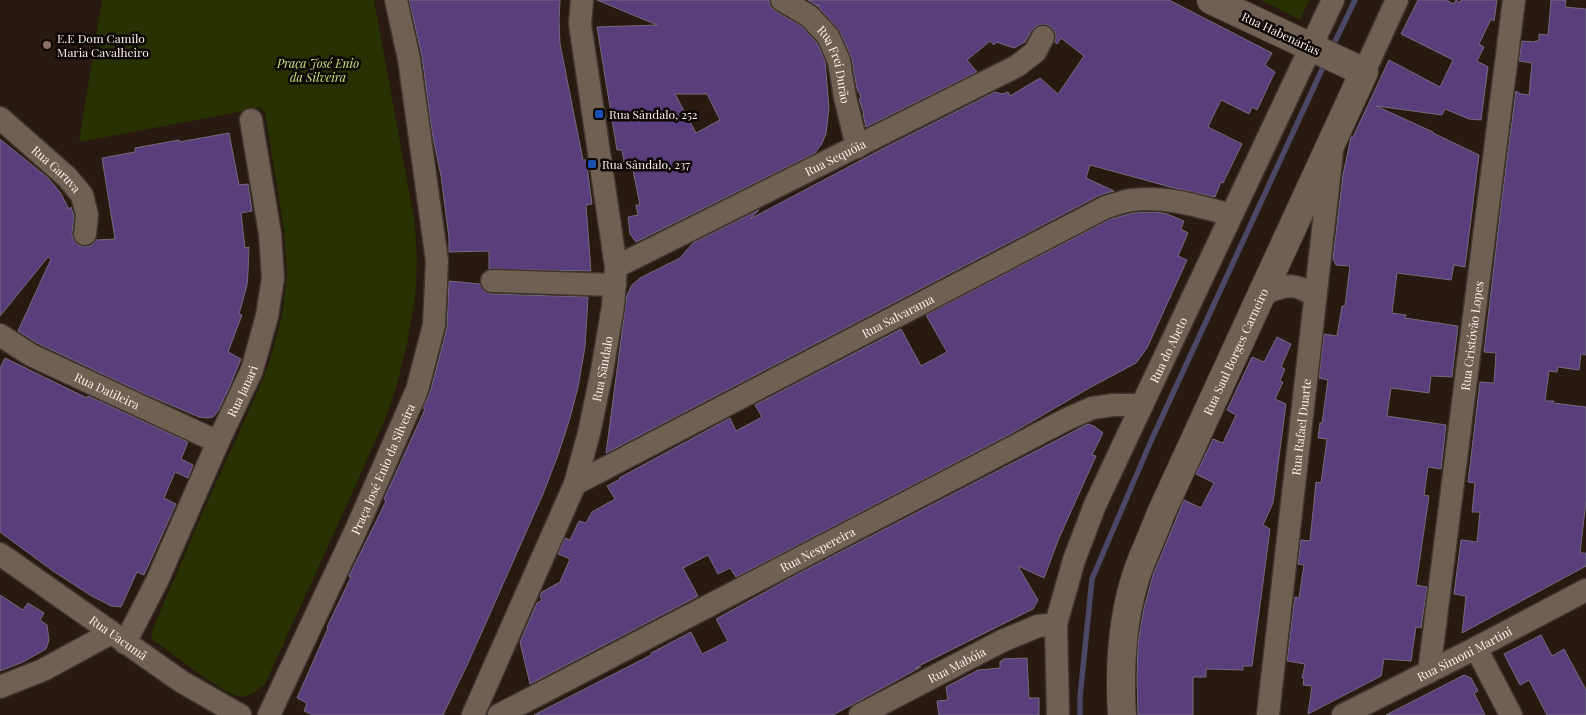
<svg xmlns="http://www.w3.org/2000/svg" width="1586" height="715" viewBox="0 0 1586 715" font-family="'Playfair Display',serif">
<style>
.green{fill:#283102}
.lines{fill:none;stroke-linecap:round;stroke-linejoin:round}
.stream{stroke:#4b4865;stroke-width:5.5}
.building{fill:#593e7b;stroke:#726b7d;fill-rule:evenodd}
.minor-casing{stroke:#3f342f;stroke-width:25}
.tertiary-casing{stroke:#3f342f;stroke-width:30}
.minor{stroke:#705f53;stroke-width:22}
.tertiary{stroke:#705f53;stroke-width:28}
.education-dot{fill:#8d6e63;stroke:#0c0704;stroke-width:2}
.transit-dot{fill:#1a4fb4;stroke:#0c0704;stroke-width:2}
.labels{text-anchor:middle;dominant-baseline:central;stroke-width:5;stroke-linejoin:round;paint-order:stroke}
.street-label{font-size:12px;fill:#faf0e9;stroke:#0c0704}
.poi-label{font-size:12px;fill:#faf0e9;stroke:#0c0704;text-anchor:start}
.park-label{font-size:12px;font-style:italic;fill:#cde780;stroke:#0c0704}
</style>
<rect width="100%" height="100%" fill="#281a10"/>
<!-- green -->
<g class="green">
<path d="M102,0h272l41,224 2,37 -2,37 -8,46 -11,44 -10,29 -36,81 -85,186c-9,7 -14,13 -27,12 -11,0 -72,-47 -85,-56l-2,-7 55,-128 54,-119 9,-23 13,-47 5,-43 -3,-43 -19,-117 -5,-5 -181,34z"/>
<polygon points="1261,0 1309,0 1300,20"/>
</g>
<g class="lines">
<!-- stream -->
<g class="stream">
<polyline points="1331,50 1355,0"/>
<polyline points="1080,715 1080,697 1092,579 1151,441 1325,63"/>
</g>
</g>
<!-- building -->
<g class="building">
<polygon points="409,0 560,0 559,20 560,44 583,160 586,160 592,204 586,205 591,271 489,269 489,251 449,252 449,238 441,176 432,132 422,56"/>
<path d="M597,0h172l1,6 5,5 26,15 16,17 8,18 4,47 -3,26 -5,11 -6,8 -179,89 -6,-8 -2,-17 10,-2 -2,-10h4l-8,-40 -7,2 -3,-17h-5l-20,-123 60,-2zM675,94h32l13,26 -24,13z"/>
<polygon points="808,0 1169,0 1272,53 1265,65 1275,72 1257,110 1252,107 1249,114 1221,100 1208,127 1242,144 1223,183 1221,182 1215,197 1174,188 1090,165 1086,178 1114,191 1100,195 606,453 627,295 632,285 640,278 680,258 693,243 759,210 750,219 884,148 995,92 1003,94 1008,92 1010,96 1040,78 1058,94 1084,56 1061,38 1057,44 1055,42 1056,36 1054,30 1050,26 1043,24 1036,26 1031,31 1025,42 1014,48 996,42 994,45 990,41 967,60 977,72 866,127 863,114 864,114 859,99 861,97 857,89 852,59 840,31 820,9 818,4 819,7"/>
<polygon points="1418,0 1446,0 1454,4 1456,0 1460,3 1461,0 1497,0 1494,21 1491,19 1479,44 1484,47 1477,61 1488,67 1481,120 1469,119 1445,109 1442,115 1376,106 1433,132 1433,133 1479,155 1465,267 1454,265 1451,280 1397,273 1392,313 1406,315 1405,318 1458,326 1452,377 1431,376 1429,393 1391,388 1387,416 1446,425 1441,469 1428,467 1424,495 1429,496 1416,585 1427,587 1421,628 1416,627 1411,661 1384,659 1381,676 1308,714 1312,686 1303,685 1304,678 1302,678 1305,664 1287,661 1295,597 1299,598 1304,565 1298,564 1301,540 1310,541 1316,482 1321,483 1327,439 1318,438 1320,423 1322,423 1328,380 1319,378 1324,334 1337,336 1342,306 1345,306 1350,266 1336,265 1333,259 1343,175 1351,137 1353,137 1389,60 1440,87 1453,60 1401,34"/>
<polygon points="1551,0 1566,0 1565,7 1586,9 1586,355 1581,354 1579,370 1558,367 1557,372 1549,371 1545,401 1554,401 1553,403 1586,407 1586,501 1580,553 1586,553 1586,566 1462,633 1466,596 1454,594 1461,540 1477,542 1480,512 1472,512 1475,483 1468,482 1480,382 1494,383 1496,353 1484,352 1502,198 1516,91 1521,94 1529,95 1532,63 1519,61 1522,41 1535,42 1535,41 1539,41 1539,34 1548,35"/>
<polygon points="229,133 239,185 248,184 252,211 241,213 245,248 249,247 248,272 247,285 239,314 242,315 228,352 241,359 229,388 218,411 213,417 207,418 199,417 145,394 37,343 18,331 51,259 48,257 0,316 0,139 48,178 60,192 69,209 71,207 74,216 72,233 73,239 78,245 84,247 91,246 96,240 115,239 102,158 135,152 135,148 179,140 179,142"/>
<polygon points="1157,212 1167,214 1184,221 1181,229 1188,233 1178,256 1187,260 1147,348 1136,363 1091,387 1012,433 736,577 730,568 718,574 708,555 683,568 698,596 530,684 520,642 537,603 542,600 540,597 542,592 560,582 570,559 558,554 565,538 570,540 579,521 586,523 592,512 615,499 607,486 620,479 619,478 730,418 736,431 762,417 755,405 901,329 921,366 947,352 926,315 1111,219 1133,213"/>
<polygon points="449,281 480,284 485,292 492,294 588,297 585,347 578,387 570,418 558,455 543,494 469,661 443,715 313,715 304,711 307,703 297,698 328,628 327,627 351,577 349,576 386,501 384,499 425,409 423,408 430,393 447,328"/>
<polygon points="1277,337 1291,344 1281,367 1285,369 1280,381 1283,382 1275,399 1286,404 1273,503 1263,525 1270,529 1252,666 1243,666 1243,670 1206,669 1206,677 1193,677 1193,715 1138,715 1137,679 1138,643 1144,608 1153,575 1184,500 1201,508 1214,483 1196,474 1213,439 1223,443 1236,415 1227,410 1252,357 1264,362"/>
<polygon points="5,358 87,398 88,396 188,442 181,459 193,465 188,478 175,472 164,498 176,504 144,575 137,572 121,607 111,606 90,595 53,571 0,532 0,368"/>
<polygon points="1088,424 1094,426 1103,433 1092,455 1096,456 1059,538 1044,578 1018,566 1038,600 1033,609 915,668 921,667 833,715 534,715 651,655 651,653 691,632 702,654 728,641 716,619 796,575"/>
<polygon points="0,595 23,610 28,603 44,613 40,620 47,625 49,640 46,649 23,662 0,671"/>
<polygon points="1541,635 1552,656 1564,649 1586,690 1586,715 1547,715 1529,680 1520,685 1504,654"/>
<polygon points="1027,658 1029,698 1039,698 1039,715 939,715 937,701 948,700 946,687 978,670 1000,668 1000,661 1003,661 1003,659"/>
<polygon points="1464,675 1471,678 1478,691 1474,693 1485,715 1386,715"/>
</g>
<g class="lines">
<defs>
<g id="minor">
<path id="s1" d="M782,0l27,16 19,20 11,25 6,36 12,50"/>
<polyline points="1364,72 1397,0"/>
<path id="s2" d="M0,118l67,59 15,18 5,20 -2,19"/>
<path id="s3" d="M616,267l401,-201 18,-14 8,-15"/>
<polyline points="492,281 615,285"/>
<path d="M1261,294c25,-8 31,-13 54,2"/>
<path id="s4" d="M0,335l31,20 187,87"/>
<path id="s5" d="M575,484l531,-277c8,-2 17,-6 26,-7 34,-4 67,6 99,15"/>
<path id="s6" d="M0,554l182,128 58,33"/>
<path id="s7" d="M125,643l32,-62 61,-139 34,-72 15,-54 6,-38 -3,-44 -19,-114"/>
<polyline points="1476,648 1511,715"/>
<path id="s8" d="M1429,672l85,-672"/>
<polyline points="0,687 43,670 111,633"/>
<path id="s9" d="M269,715l87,-185 61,-140 17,-65 3,-64 -28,-202 -13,-59"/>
<path id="s10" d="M473,715l102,-231 14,-51 13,-62 11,-65 3,-39 -36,-243 2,-24"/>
<path id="s11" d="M499,715l568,-296 25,-11 21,-3h29"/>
<path id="s12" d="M860,715l142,-74 36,-15 18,-2"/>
<path id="s13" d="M1058,715l-2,-91 18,-64 21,-55 47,-100 191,-405"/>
<path id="s14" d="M1268,715l64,-564"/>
<path id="s15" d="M1343,715l133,-67 110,-58"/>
</g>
<g id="tertiary">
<path id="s16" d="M1122,715c-3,-48 0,-99 16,-145 7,-19 16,-38 23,-57l203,-441 -153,-72"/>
</g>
</defs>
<!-- minor casing -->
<use href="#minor" class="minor-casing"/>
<!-- tertiary casing -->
<use href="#tertiary" class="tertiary-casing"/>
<!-- minor -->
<use href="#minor" class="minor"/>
<!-- tertiary -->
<use href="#tertiary" class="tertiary"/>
</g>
<!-- markers -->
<circle class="education-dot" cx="47" cy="45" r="5"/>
<g class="transit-dot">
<rect x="594" y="109" width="10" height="10" rx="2.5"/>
<rect x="587" y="159" width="10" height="10" rx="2.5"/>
</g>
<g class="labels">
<!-- street labels -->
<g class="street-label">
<text transform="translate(1281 33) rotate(25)">Rua Habenárias</text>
<text stroke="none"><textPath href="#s1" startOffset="88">Rua Frei Durão</textPath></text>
<text stroke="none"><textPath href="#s3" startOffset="245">Rua Sequóia</textPath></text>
<text stroke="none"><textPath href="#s2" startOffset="76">Rua Garuva</textPath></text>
<text stroke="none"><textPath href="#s5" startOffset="364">Rua Salvarama</textPath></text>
<text stroke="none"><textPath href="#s8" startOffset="339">Rua Cristóvão Lopes</textPath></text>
<text stroke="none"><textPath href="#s13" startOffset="388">Rua do Abeto</textPath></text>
<text stroke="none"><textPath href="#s16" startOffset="386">Rua Saul Borges Carneiro</textPath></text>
<text stroke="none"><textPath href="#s10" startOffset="371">Rua Sãndalo</textPath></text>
<text stroke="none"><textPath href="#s7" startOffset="278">Rua Janari</textPath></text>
<text stroke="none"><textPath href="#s4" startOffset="121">Rua Datileira</textPath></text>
<text stroke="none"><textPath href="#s14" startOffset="290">Rua Rafael Duarte</textPath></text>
<text stroke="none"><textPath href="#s9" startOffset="271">Praça José Enio da Silveira</textPath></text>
<text stroke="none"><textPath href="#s11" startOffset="359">Rua Nespereira</textPath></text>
<text stroke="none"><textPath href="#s6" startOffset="145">Rua Uacumã</textPath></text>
<text stroke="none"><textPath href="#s15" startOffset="136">Rua Simoni Martini</textPath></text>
<text stroke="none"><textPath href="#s12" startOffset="109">Rua Mabóia</textPath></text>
</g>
<!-- poi labels -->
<g class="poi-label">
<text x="57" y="38">E.E Dom Camilo<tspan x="57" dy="14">Maria Cavalheiro</tspan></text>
<text x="609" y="114">Rua Sândalo, 252</text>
<text x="602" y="164">Rua Sândalo, 237</text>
</g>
<!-- park labels -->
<g class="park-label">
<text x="318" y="63">Praça José Enio<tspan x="318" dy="14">da Silveira</tspan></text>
</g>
</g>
</svg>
